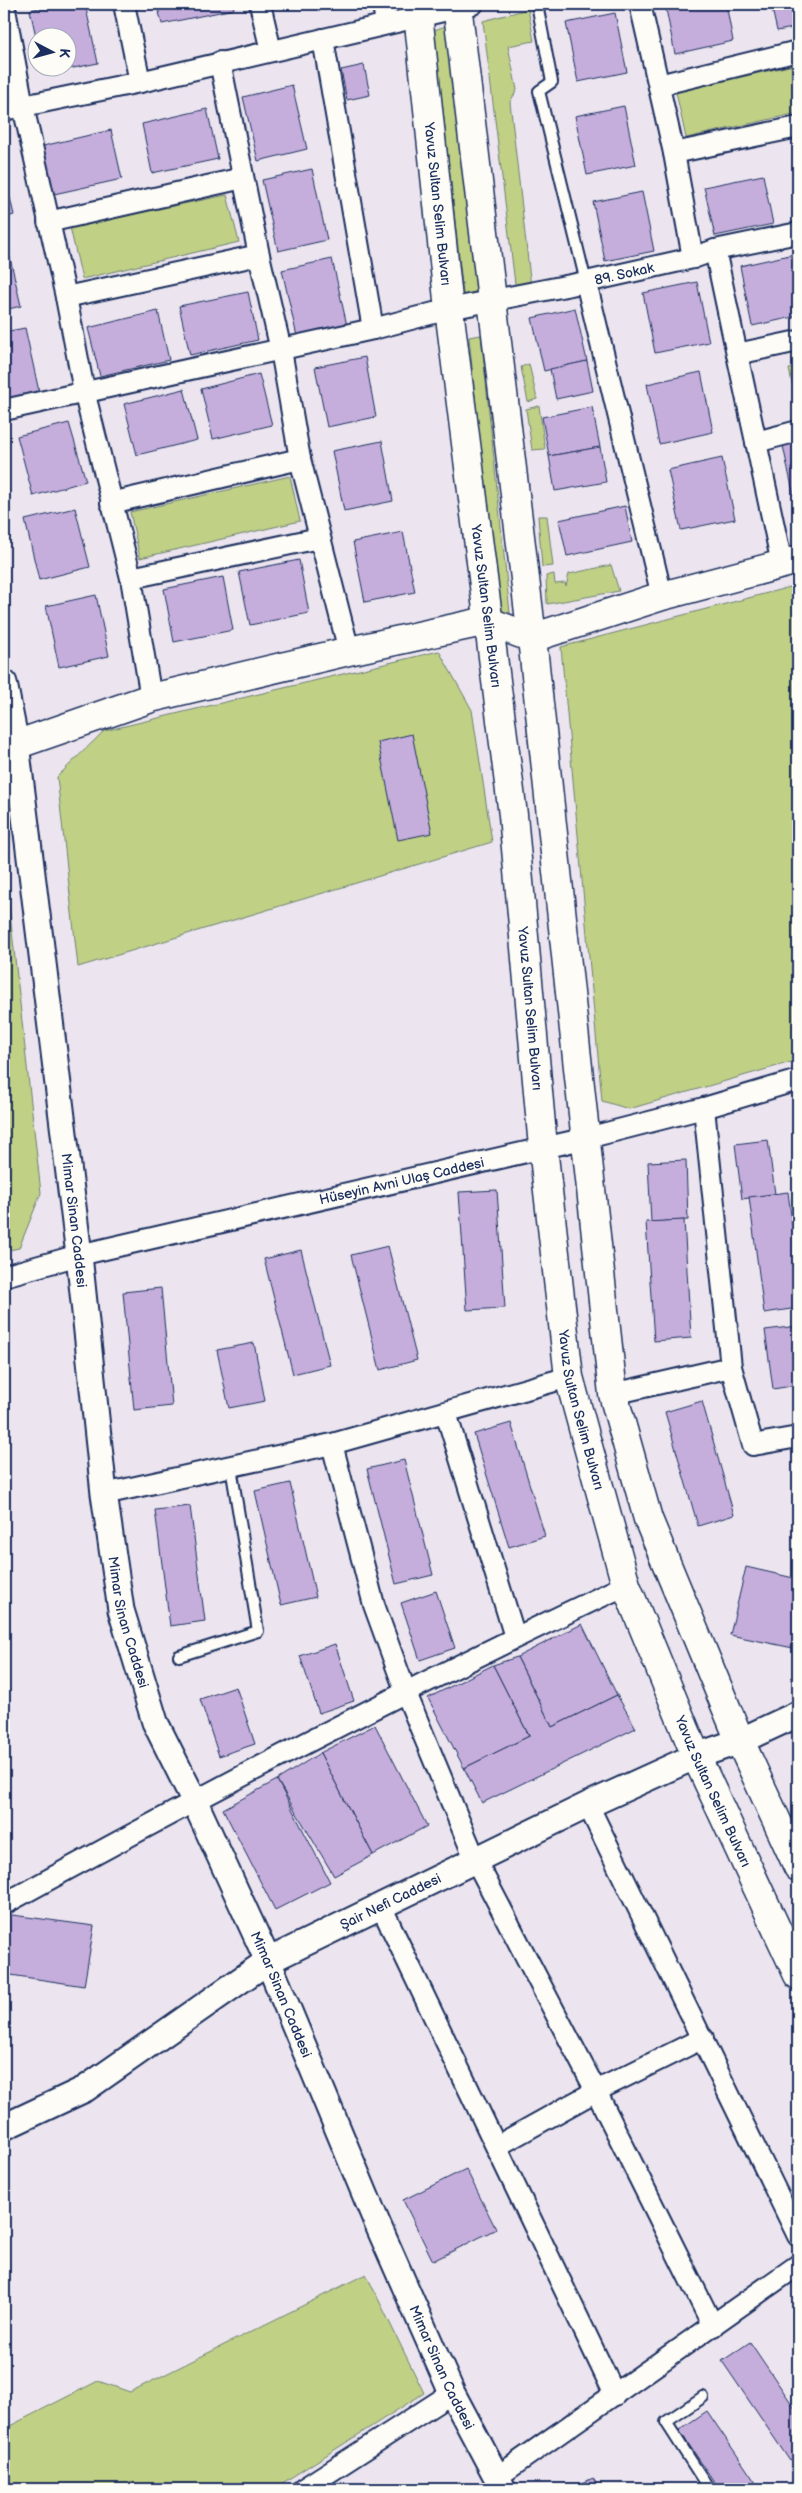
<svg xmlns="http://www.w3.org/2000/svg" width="802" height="2493" viewBox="0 0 802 2493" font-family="'Balsamiq Sans',sans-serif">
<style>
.green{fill:#c0d186;stroke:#6e8072}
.building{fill:#c5aedc;stroke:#1b2f5e}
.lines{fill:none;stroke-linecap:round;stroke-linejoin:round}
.service-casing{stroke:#1b2f5e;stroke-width:14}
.minor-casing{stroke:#1b2f5e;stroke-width:24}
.tertiary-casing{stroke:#1b2f5e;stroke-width:29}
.secondary-casing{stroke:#1b2f5e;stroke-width:31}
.service{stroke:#fdfcf7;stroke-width:10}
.minor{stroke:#fdfcf7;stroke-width:20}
.tertiary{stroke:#fdfcf7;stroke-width:25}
.secondary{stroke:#fdfcf7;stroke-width:28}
.labels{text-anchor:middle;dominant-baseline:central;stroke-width:4;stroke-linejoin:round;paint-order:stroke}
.street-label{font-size:14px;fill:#1b2f5e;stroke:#fdfcf7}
</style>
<rect width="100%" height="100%" fill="#ece5ef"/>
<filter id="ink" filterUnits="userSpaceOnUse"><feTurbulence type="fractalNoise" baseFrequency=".02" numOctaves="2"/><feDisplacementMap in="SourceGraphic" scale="10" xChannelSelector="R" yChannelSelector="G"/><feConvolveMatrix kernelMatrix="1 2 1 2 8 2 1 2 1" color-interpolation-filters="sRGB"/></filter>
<g filter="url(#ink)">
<!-- green -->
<g class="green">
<polygon points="528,9 534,41 508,46 517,90 510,102 532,296 517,300 483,21"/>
<polygon points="446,26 479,309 465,311 434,30"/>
<polygon points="798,64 798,113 686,138 676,92"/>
<polygon points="227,195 239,242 82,279 70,227"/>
<polygon points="481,335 510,613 497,616 469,337"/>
<polygon points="529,364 537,399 528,402 521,367"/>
<polygon points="798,367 798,402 796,402 789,369"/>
<polygon points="539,406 545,449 532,450 526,409"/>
<polygon points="290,476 300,521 140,558 130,512"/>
<polygon points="538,516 547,516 553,566 542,567"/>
<polygon points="611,565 619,591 547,604 546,576 554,574 555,584 565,583 566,586 569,574"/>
<polygon points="798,585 798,1060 629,1109 602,1101 561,647"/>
<polygon points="439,651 472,710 492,842 78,967 57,777 104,731"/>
<polygon points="4,859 41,1193 19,1248 4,1251"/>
<polygon points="366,2274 424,2393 273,2489 4,2489 4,2429 98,2381 130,2392"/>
</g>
<!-- building -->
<g class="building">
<polygon points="58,4 85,4 98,63 44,74 42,68 68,68 68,38 38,38 38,45 30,10"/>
<polygon points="157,4 233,4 234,9 162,24"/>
<polygon points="665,4 726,4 733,41 675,54"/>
<polygon points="771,4 798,4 798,27 777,31"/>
<polygon points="615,13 627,72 578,82 566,23"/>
<polygon points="364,65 370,95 347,100 341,70"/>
<polygon points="292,85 307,149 258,161 243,97"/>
<polygon points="624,106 636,165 587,175 575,116"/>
<polygon points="207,109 218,159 152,173 142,124"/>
<polygon points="111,130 122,179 54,194 43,146"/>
<polygon points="312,169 327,240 278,251 262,180"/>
<polygon points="4,172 14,215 4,218"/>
<polygon points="763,175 773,224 715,236 704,187"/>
<polygon points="642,192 654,251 605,261 593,202"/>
<polygon points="6,240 21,306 4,310 4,241"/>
<polygon points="794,254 798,274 798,316 752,326 740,266"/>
<polygon points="332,259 348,330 298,341 282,270"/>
<polygon points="697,282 709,342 655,353 643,293"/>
<polygon points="248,292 258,340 190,355 179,306"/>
<polygon points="575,308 587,361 544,371 532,318"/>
<polygon points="158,311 169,360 100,376 88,328"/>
<polygon points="25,328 40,396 4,404 4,332"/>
<polygon points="365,357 376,417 327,427 315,367"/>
<polygon points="587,361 593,391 556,399 550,369"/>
<polygon points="701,372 713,432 659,444 647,384"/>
<polygon points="259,374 272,425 213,439 201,389"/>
<polygon points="184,389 197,440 137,455 124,404"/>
<polygon points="592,407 600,447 549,456 542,417"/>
<polygon points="69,423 86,481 33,496 17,436"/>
<polygon points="382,441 393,501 344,511 332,451"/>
<polygon points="798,443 798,506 796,506 783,446"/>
<polygon points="600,447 606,482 555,491 549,456"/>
<polygon points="722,458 735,519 681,530 668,470"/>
<polygon points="625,506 632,542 567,556 559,520"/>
<polygon points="75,508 90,567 39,580 25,520"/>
<polygon points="403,532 415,592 365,602 353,542"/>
<polygon points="299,560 309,613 250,625 239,572"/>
<polygon points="223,577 233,630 174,642 164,589"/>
<polygon points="96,595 109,656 59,667 46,606"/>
<polygon points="412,734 432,833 398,840 378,742"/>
<polygon points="768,1140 775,1194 742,1199 735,1144"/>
<polygon points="686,1160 688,1220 651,1222 648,1162"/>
<polygon points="497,1190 505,1308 467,1310 459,1192"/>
<polygon points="788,1192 798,1270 798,1308 764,1313 749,1197"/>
<polygon points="684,1220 691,1338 654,1341 646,1222"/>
<polygon points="388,1246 417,1360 380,1370 351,1255"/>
<polygon points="301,1250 330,1365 293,1374 264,1259"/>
<polygon points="161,1288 172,1406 134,1410 123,1292"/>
<polygon points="798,1326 798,1385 773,1389 765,1330"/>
<polygon points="254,1343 265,1401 229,1408 217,1350"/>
<polygon points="702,1401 734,1515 698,1526 665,1412"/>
<polygon points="511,1423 545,1536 509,1547 474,1434"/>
<polygon points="404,1460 433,1575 396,1584 367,1469"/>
<polygon points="290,1483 316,1597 281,1605 255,1491"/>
<polygon points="190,1506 205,1621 170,1626 155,1510"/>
<polygon points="746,1567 798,1579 798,1649 730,1635"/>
<polygon points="436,1591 455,1648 420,1660 401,1603"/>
<polygon points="582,1624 617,1695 552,1727 517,1657"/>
<polygon points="335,1644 354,1701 319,1713 300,1656"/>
<polygon points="517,1657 552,1727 617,1695 636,1728 482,1803 464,1768 529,1736 493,1665"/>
<polygon points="493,1665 529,1736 464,1768 428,1698"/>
<polygon points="236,1687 255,1744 219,1756 200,1699"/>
<polygon points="375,1725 427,1826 373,1855 320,1753"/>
<polygon points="320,1753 373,1855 334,1876 277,1780"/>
<polygon points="277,1780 330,1882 275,1910 223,1809"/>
<polygon points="5,1914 94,1926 84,1986 4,1974"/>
<polygon points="466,2169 496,2229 433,2261 403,2200"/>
<polygon points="750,2342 798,2413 798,2455 790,2461 722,2361"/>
<polygon points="707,2411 760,2489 719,2489 679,2430"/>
<polygon points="593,2478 599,2489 570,2489"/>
</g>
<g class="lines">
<defs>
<g id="service">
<polyline points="537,4 552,82 539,91 586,282"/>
<polyline points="179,1656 258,1631 231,1467"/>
<polyline points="703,2397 666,2422 709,2489"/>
</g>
<g id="minor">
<polyline points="4,4 23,106 66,297 84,391 131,578 151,698"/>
<polyline points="124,4 140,82"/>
<polyline points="260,4 271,51"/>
<polyline points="383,4 386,24"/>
<polyline points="640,4 674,153 693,258"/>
<polyline points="323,39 373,329"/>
<polyline points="220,62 259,255 281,350 300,459 349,651"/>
<polyline points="659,85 798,51"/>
<polyline points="4,110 140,82 473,4"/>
<polyline points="674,153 798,127"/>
<polyline points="48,222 243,178"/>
<polyline points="715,250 737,354"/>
<polyline points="586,282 662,596"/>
<polyline points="66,297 259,255"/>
<polyline points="798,341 737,354 756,442 798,431"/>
<path id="s1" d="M4,410l369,-81 76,-20 137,-27 107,-24 22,-8 83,-17"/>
<polyline points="756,442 782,564"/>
<polyline points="111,503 300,459"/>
<polyline points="131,578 319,538"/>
<polyline points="704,1108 731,1367 753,1445 798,1437"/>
<path id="s2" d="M4,1276l75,-21 508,-117 117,-30 94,-28"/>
<polyline points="613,1394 731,1367"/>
<polyline points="446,1413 515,1637"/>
<polyline points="332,1444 374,1605 406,1693 475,1859 596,2091 713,2326"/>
<polyline points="104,1494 332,1444 569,1377"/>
<polyline points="588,1805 798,2236"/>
<path d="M4,1904c204,-112 411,-220 622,-319"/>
<polyline points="381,1906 615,2395"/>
<polyline points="497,2146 596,2091 703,2038"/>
<polyline points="497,2477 798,2265"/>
<polyline points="303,2489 452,2393"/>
</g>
<g id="tertiary">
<path id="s3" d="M4,683l12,61 63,511 25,239 17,116 34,112 39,78 74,161 109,262 75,170 51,96"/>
<path id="s4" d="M4,2127l81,-38 183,-128 320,-156 108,-49 44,-15 58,-27"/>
</g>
<g id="secondary">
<path id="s5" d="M417,4l32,305 64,506 30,332 26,230 57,208 70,171 102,219"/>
<polyline points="457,4 532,638 613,1394 648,1519 740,1741 798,1867"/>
<polyline points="4,749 151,698 349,651 487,621 532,638 662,596 798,560"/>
</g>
</defs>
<!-- service casing -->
<use href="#service" class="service-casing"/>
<!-- minor casing -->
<use href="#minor" class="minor-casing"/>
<!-- tertiary casing -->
<use href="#tertiary" class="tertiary-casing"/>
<!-- secondary casing -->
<use href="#secondary" class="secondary-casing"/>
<!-- service -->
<use href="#service" class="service"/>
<!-- minor -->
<use href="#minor" class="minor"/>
<!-- tertiary -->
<use href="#tertiary" class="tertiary"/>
<!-- secondary -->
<use href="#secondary" class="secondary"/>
</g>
</g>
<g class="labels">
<!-- street labels -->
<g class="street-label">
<text stroke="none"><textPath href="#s5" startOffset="201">Yavuz Sultan Selim Bulvarı</textPath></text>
<text stroke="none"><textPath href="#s1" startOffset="635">89. Sokak</textPath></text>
<text stroke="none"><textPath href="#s5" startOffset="606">Yavuz Sultan Selim Bulvarı</textPath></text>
<text stroke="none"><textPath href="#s5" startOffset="1011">Yavuz Sultan Selim Bulvarı</textPath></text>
<text stroke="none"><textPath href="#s2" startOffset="409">Hüseyin Avni Ulaş Caddesi</textPath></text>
<text stroke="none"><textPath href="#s3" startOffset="542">Mimar Sinan Caddesi</textPath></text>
<text stroke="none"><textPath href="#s5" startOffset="1416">Yavuz Sultan Selim Bulvarı</textPath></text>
<text stroke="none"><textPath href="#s3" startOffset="948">Mimar Sinan Caddesi</textPath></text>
<text stroke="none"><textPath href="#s5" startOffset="1821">Yavuz Sultan Selim Bulvarı</textPath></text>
<text stroke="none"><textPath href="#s4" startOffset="449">Şair Nefi Caddesi</textPath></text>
<text stroke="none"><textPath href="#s3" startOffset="1352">Mimar Sinan Caddesi</textPath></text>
<text stroke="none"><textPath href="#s3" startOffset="1758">Mimar Sinan Caddesi</textPath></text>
</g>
</g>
<!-- margin -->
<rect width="802" height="2493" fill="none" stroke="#fdfcf7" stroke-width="20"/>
<rect x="10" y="10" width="782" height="2473" fill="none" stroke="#1b2f5e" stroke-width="2" filter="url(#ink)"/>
<!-- north arrow -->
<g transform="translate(52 52) rotate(96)"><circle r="24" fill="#fdfcf7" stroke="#a3aaba"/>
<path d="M0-4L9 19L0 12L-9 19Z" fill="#1b2f5e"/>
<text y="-8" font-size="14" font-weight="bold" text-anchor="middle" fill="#1b2f5e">K</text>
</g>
</svg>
